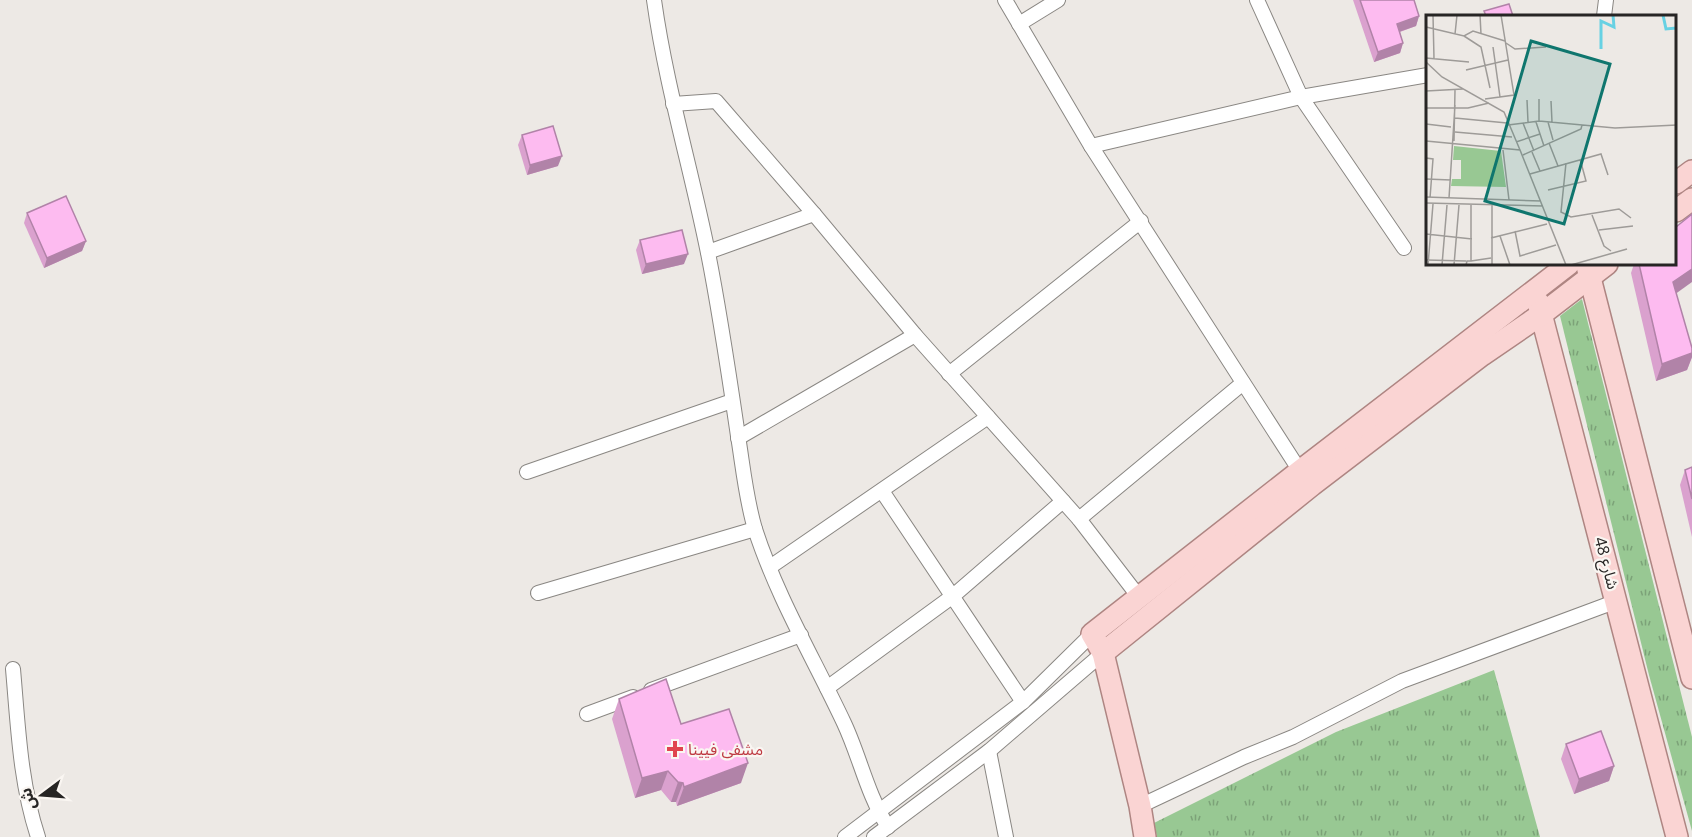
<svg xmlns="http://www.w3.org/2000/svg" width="1692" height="837" viewBox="0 0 1692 837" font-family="'Open Sans','Noto Sans Arabic',sans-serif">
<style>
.grass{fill:url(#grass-tufts)}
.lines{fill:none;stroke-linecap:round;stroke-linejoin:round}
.minor-casing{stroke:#8a8783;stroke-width:16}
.primary-casing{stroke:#ae8582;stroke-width:24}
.minor{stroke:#fff;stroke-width:14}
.primary{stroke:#fad4d3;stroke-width:21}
.wall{fill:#daa1ce}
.shaded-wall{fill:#b183a8}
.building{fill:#fdbbf0;stroke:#b183a8;stroke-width:1.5}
.health-dot{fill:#e0444e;stroke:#faf6f2;stroke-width:2}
.labels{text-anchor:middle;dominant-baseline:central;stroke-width:4.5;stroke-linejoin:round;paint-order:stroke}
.street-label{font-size:16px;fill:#272524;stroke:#faf6f2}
.health-label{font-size:16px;fill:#be3a42;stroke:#faf6f2;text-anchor:start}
.inset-river{fill:none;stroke:#67d1e3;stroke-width:3}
.inset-road{fill:none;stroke:#9e9b98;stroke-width:1.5}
.view{fill:#0f766e;fill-opacity:0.15;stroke:#0f766e;stroke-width:3}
.inset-edge{fill:none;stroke:#272524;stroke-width:3}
</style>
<defs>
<pattern id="grass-tufts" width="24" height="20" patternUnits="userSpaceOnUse" patternTransform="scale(1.5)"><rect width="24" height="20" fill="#98c893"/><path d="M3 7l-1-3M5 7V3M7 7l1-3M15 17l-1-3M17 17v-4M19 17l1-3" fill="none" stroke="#7ca278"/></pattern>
</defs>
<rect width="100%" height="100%" fill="#ede9e5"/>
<!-- grass -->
<g class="grass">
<polygon points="1582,299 1692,737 1692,831 1649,675 1560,316"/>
<polygon points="1494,670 1540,837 1157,837 1154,823 1336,732"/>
</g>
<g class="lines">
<defs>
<g id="minor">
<path d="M654,0c12,86 37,168 54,253 12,60 21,122 30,183 5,31 8,63 17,93 22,68 59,130 89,194 16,34 23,71 44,104"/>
<polyline points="1005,0 1091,146 1300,471"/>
<polyline points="1257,0 1301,97 1404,248"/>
<polyline points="1604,16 1606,0"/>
<polyline points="1019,24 1058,0"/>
<polyline points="673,104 716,101 814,214 915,335 1079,519 1139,597"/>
<polyline points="1091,146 1301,97 1428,75"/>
<polyline points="708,252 814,214"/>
<polyline points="949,374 1141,221"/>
<polyline points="738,438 915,335"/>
<polyline points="527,472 732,401"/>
<polyline points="882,491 1023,702"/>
<polyline points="1079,519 1243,383"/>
<polyline points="770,567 988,417"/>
<polyline points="538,593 755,529"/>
<path d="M13,669c5,56 7,114 25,168"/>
<polyline points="827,688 953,596 1063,501"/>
<polyline points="651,690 801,635"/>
<polyline points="587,714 633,697"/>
<polyline points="989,751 1006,837"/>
<polyline points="1140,806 1244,757 1293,737 1402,681 1617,601"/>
<polyline points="845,837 1023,702 1092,634"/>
<polyline points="874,837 989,751 1103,653"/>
</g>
<g id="primary">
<polyline points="1676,183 1692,171"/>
<polyline points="1676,211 1692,199"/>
<polyline points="1587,266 1692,678"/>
<polyline points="1538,302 1677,837"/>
<polyline points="1103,653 1312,485 1482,355 1542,314 1607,264"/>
<polyline points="1145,837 1140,806 1103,653 1092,634 1300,471 1569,264"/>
</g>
</defs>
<!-- minor casing -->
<use href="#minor" class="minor-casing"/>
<!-- primary casing -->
<use href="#primary" class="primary-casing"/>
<!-- minor -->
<use href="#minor" class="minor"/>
<!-- primary -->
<use href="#primary" class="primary"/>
</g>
<!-- wall -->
<g class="wall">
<polygon points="1353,0 1414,0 1419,16 1416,26 1400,32 1403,43 1400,53 1374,62"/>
<polygon points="522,135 558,166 527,175 518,145"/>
<polygon points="27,213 86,241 82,251 44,268 24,223"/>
<polygon points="640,240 684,264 642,274 636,250"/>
<polygon points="1634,264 1676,264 1676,293 1692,348 1692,357 1687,370 1656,381 1631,273"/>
<polygon points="1692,467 1692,537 1680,485 1685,470"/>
<polygon points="619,699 681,724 741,783 677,806 676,802 671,802 661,790 635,798 612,719"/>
<polygon points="1566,744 1614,766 1609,781 1574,794 1561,759"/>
</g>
<!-- shaded-wall -->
<g class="shaded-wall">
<polygon points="1419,16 1416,26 1393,34 1397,24"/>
<polygon points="1403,43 1400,53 1374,62 1378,52"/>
<polygon points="562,156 558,166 527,175 530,165"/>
<polygon points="86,241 82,251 44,268 47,258"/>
<polygon points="688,254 684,264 642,274 646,264"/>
<polygon points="1692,269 1692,282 1667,300 1673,282"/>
<polygon points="1692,353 1692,357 1687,370 1656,381 1662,364"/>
<polygon points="748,763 741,783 677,806 684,787"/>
<polygon points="1614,766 1609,781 1574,794 1579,779"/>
<polygon points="668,771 661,790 635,798 642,778"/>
<polygon points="678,782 683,783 676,802 671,802"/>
</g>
<!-- building -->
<g class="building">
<polygon points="1360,0 1414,0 1419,16 1397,24 1403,43 1378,52"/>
<polygon points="1509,4 1513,16 1486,16 1484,11"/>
<polygon points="553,126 562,156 530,165 522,135"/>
<polygon points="66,196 86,241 47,258 27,213"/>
<polygon points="1692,214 1692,269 1673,282 1692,348 1692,353 1662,364 1639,264 1676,264 1676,227"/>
<polygon points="682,230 688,254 646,264 640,240"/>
<polygon points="1692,467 1692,499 1685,470"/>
<polygon points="666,679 681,724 729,709 748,763 684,787 683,783 678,782 668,771 642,778 619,699"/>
<polygon points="1601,731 1614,766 1579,779 1566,744"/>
</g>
<!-- markers -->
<path class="health-dot" d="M672 740h6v6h6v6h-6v6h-6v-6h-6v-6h6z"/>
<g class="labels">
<!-- street labels -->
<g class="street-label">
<text transform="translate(1607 563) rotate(75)">48 شارع</text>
</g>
<!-- health labels -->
<g class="health-label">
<text x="688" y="749">مشفى فيينا</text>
</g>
</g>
<!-- overview -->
<g transform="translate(1426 15)">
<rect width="250" height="250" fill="#ede9e5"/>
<path d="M28,131l47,5 5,36 -55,-1 1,-7h9v-19h-8z" fill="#98c893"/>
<path class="inset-river" d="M237,0l3,14 11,-1M175,34v-28l13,6 -1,-12"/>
<path class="inset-road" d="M7,0l1,44M54,0l1,19M0,12l38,9 9,-5 32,10M29,19l2,-19M38,21l17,11 9,41M80,28l9,6 31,-2M67,32l7,50M0,43l43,4M0,47l16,15 62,35 16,38M40,55l42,-10M0,76l37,-2M59,84l29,-4 -13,-80M113,84v22M101,85l1,22M125,86l1,21M0,93h42l21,-5M29,103l52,5M110,107l8,24M122,107l5,18M97,108l11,28M0,109l25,3M82,110l31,-4 76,7 62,-3M29,117l57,5M0,126l94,9 46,115M28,126l1,-51M90,127l24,-8M123,128l9,23M77,135l6,50M106,137l8,19M97,140l58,-26 1,-4M0,143l7,1 -3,39M140,148l-5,49 10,5 48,-8 12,9M104,159l71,-20 7,21M0,164l25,1M122,175l38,-9 -6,-22M0,182l115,4M23,183l6,-93M0,188l117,3M166,200l12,31 7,5M173,215l34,-4M89,216l5,25 36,-11M0,219l46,5M74,221l10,29M65,223l56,-14M0,245l40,1M45,246l20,-3M2,250l5,-61M16,250l5,-60M28,250l5,-60M40,250l1,-4h4v-56M66,250v-60M145,250l56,-16"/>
<path class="view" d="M105,26l79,23 -46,160 -79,-23z"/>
<rect width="250" height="250" class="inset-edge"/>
</g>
<!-- north arrow -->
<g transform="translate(42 795) rotate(254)" stroke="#faf6f2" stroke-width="4.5" paint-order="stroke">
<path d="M0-4.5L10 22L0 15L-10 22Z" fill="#272524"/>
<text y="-9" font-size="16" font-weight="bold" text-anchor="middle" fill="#272524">ش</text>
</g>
</svg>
